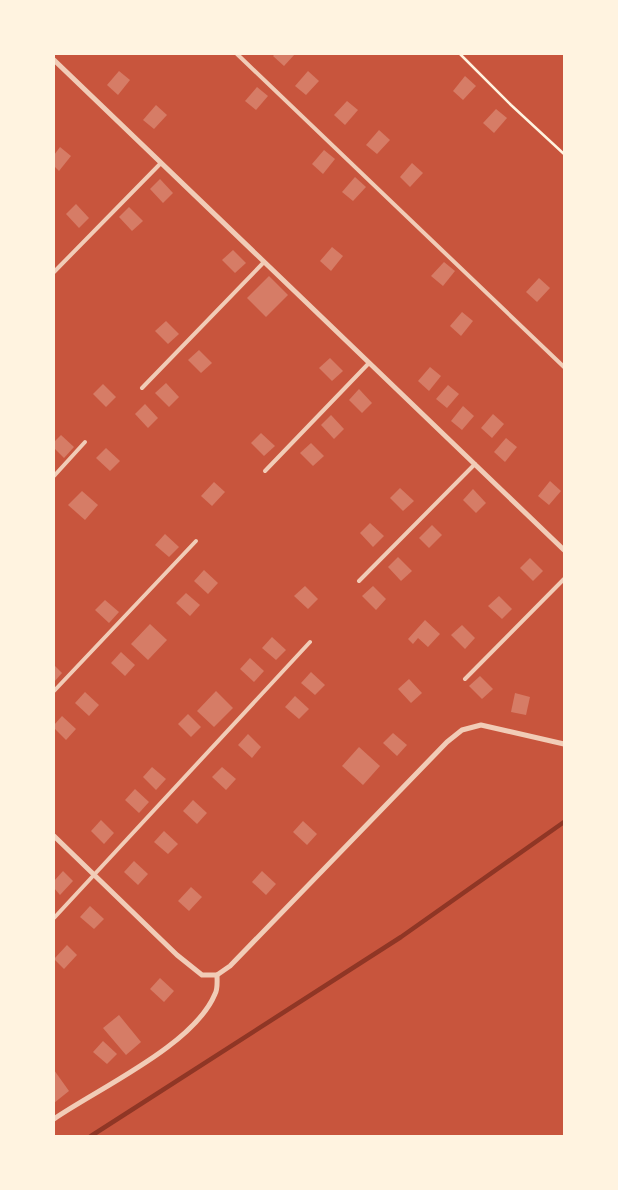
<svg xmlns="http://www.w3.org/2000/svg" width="618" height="1190" viewBox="0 0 618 1190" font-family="'DM Sans',sans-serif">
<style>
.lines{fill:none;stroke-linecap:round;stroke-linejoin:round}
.stream{stroke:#8f3625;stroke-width:4.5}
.building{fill:#d67c66}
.path{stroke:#fff3e0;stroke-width:2.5}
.service{stroke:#f1ccb7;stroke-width:4}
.minor{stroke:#f1ccb7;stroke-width:5}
</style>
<rect width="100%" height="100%" fill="#c8553d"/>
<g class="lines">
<!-- stream -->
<polyline class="stream" points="91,1136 401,937 564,822"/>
</g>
<!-- building -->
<g class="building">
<polygon points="275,54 295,54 284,66 273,56"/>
<polygon points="119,71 130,80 118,95 107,85"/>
<polygon points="308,71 319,81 306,95 295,86"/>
<polygon points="465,76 476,86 463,100 453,91"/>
<polygon points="257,87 268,96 256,110 245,101"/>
<polygon points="347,101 358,110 345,125 334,115"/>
<polygon points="156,105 167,115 154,129 143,120"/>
<polygon points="496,109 507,118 494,133 483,123"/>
<polygon points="379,130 390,140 377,154 366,145"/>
<polygon points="60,147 71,156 59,171 54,166 54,155"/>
<polygon points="324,150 335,159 323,174 312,164"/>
<polygon points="412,163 423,173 410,187 400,177"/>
<polygon points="355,177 366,187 353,201 342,192"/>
<polygon points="160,179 173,193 163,203 150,189"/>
<polygon points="76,204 89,218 79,228 66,214"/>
<polygon points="129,207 143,221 132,231 119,217"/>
<polygon points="332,247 343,256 331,271 320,261"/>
<polygon points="233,250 246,263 235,273 222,260"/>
<polygon points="444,262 455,271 443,286 431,276"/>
<polygon points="269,276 288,295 266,317 247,298"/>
<polygon points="539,278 550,288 537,302 526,292"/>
<polygon points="462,312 473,321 461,336 450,326"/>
<polygon points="166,321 179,334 168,344 155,331"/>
<polygon points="199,350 212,363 201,373 188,360"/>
<polygon points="330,358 343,371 332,381 319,368"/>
<polygon points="430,367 441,376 429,391 418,381"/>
<polygon points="166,383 179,397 169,407 155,393"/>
<polygon points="103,384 116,397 106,407 93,394"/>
<polygon points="448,385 459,394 447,408 436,399"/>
<polygon points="359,389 372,403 362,413 349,400"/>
<polygon points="145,404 158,418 148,428 135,414"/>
<polygon points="463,406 474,416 462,430 451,421"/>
<polygon points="493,414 504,424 492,438 481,428"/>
<polygon points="331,415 344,429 334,439 321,425"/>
<polygon points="261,433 275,446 264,456 251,443"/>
<polygon points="61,435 74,447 64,458 54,448 54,442"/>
<polygon points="506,438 517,447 505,462 494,452"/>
<polygon points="311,443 324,456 313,466 300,453"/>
<polygon points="106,448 120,461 110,471 96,458"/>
<polygon points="550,481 561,491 549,505 538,496"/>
<polygon points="214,482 225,492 212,506 201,496"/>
<polygon points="400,488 414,501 403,511 390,498"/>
<polygon points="473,489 486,503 476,513 463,500"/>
<polygon points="82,491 98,505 85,520 68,505"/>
<polygon points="370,523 384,536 373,547 360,533"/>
<polygon points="432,525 442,535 429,548 419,538"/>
<polygon points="165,534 179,547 169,557 155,545"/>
<polygon points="398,557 412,571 401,581 388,567"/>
<polygon points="530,558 543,571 533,581 520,568"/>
<polygon points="204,570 218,583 208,594 194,581"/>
<polygon points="305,586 318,599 308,609 294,596"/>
<polygon points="373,586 386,599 376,610 362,596"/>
<polygon points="186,593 200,605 190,616 176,603"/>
<polygon points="499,596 512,609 502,619 488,606"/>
<polygon points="105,600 119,612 109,623 95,610"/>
<polygon points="425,620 440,634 428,647 418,638 413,644 408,639"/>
<polygon points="150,624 167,640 148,660 131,644"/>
<polygon points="462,625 475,638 465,649 451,635"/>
<polygon points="272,637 286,650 276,660 262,648"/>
<polygon points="121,652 135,665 125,676 111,663"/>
<polygon points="250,658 264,671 254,682 240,669"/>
<polygon points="54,665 62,673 54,682"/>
<polygon points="311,672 325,685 315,695 301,683"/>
<polygon points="480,676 493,689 482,699 469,686"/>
<polygon points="409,679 422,693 411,703 398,689"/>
<polygon points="216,691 233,708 214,727 197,711"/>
<polygon points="85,692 99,705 89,716 75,703"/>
<polygon points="515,693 530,697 526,715 511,712"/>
<polygon points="295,696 309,709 299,719 285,707"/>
<polygon points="188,714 201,727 191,737 178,724"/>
<polygon points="62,716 76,729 66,740 54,728 54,725"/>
<polygon points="393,733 407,745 397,756 383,743"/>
<polygon points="248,734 261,747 252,758 238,745"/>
<polygon points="359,747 380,766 363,785 342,766"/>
<polygon points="152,767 166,779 156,790 143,777"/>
<polygon points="222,767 236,779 226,790 212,777"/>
<polygon points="135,789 149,802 139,813 125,800"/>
<polygon points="193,800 207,813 197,824 183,811"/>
<polygon points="101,820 114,833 104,844 91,831"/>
<polygon points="303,821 317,834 307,845 293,832"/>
<polygon points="164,831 178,844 168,854 154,842"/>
<polygon points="134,861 148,874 138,885 124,872"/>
<polygon points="63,871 73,881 60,895 54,888 54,881"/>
<polygon points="262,871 276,884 266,895 252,882"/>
<polygon points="191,887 202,897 189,911 178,901"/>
<polygon points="90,906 104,919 94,929 80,917"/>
<polygon points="67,945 77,955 64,969 54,959"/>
<polygon points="160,978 174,991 164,1002 150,989"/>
<polygon points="119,1015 141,1042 126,1055 103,1028"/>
<polygon points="103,1041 117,1054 107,1064 93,1052"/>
<polygon points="54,1070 69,1091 54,1103"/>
</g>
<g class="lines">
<!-- path -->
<polyline class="path" points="460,54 511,105 564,154"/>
<!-- service -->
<g class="service">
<polyline points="237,54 564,367"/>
<polyline points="54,272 160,164"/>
<polyline points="142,388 264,262"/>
<polyline points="265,471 369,363"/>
<polyline points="54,476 85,442"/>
<polyline points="359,581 475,464"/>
<polyline points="465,679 564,579"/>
<polyline points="54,691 196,541"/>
<polyline points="54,918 310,642"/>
</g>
<!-- minor -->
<g class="minor">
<polyline points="54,60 564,550"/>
<polyline points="54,836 177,955 202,975 217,975"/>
<path d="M54,1119c45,-31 140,-74 161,-125 3,-5 2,-13 2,-19l13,-9 217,-224 15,-12 19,-5 83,19"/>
</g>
</g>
<!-- border -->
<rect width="618" height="1190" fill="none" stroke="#fff3e0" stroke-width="110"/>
</svg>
